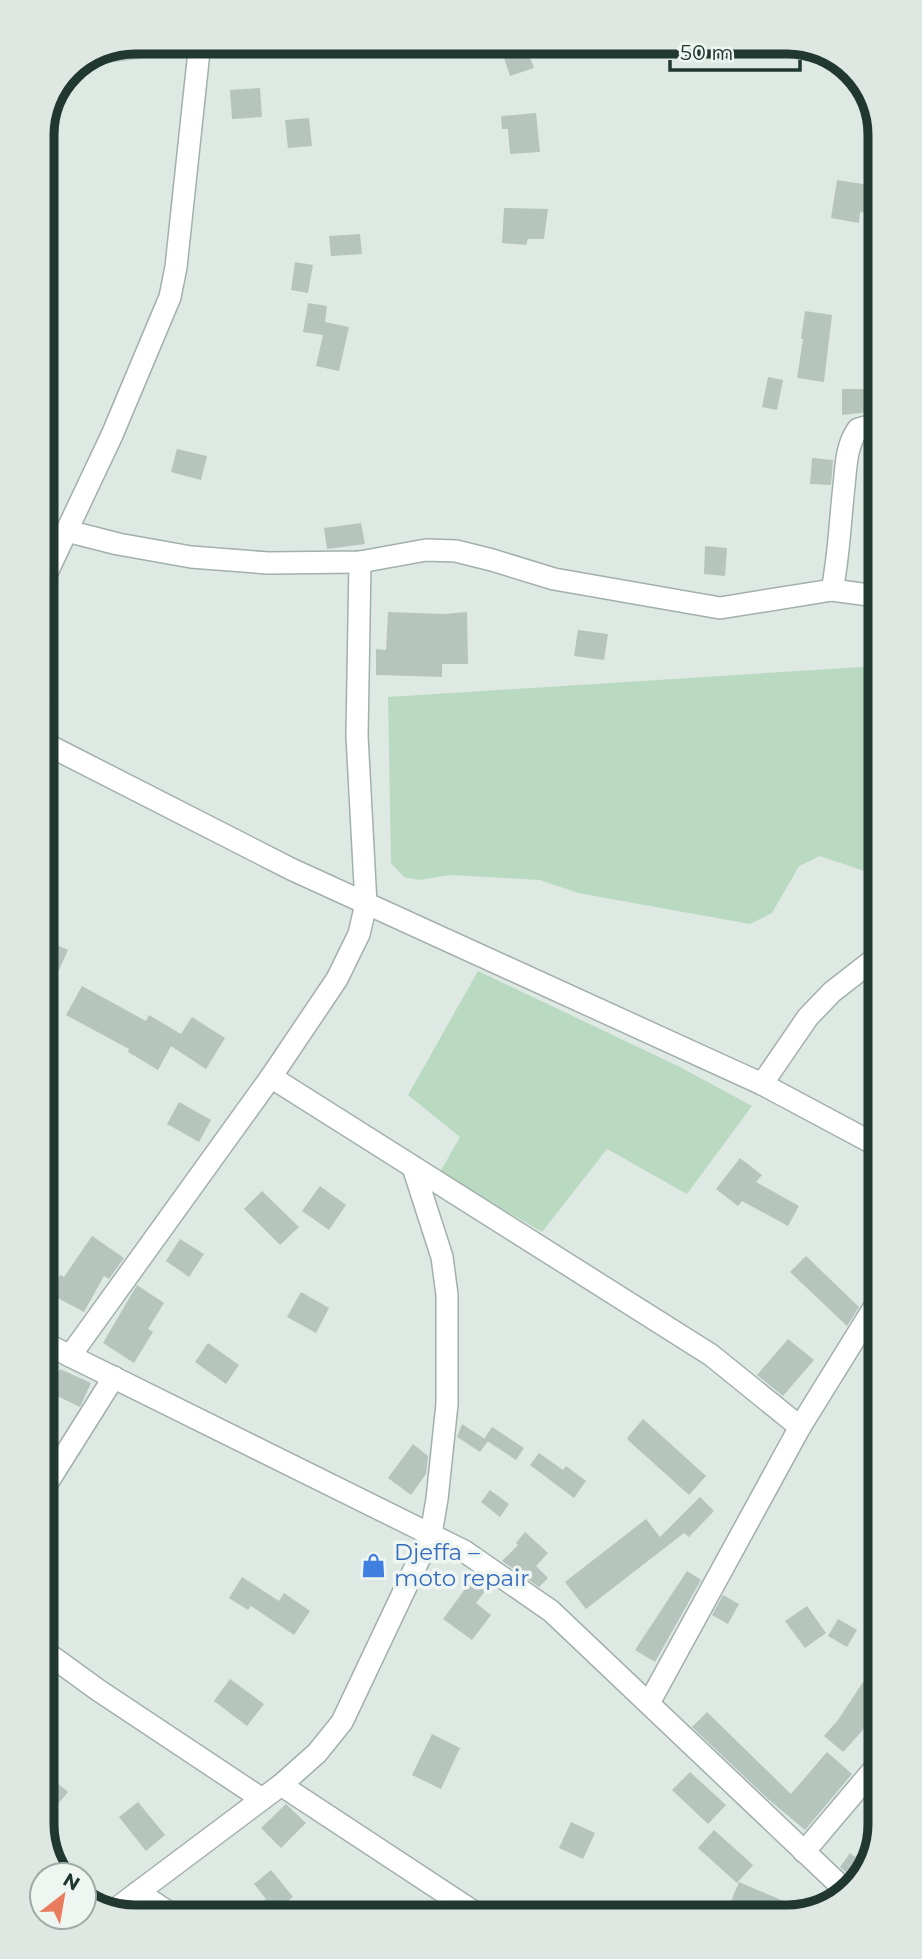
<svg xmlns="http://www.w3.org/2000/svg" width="922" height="1959" viewBox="0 0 922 1959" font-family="Montserrat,sans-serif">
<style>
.green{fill:#b9d9c1}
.building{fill:#b5c4bd}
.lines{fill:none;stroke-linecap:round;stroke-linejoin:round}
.minor-casing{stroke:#a2b0ab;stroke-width:24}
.tertiary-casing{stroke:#a2b0ab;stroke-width:24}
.minor{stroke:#fff;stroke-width:21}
.tertiary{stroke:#fff;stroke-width:21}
.labels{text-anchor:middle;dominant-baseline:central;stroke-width:7;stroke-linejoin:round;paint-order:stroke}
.shop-label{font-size:23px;fill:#366cbe;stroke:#eff6f2;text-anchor:start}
.rim{fill:none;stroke:#213831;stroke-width:9}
</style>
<rect width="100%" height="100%" fill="#dfe9e4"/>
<!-- green -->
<g class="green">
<polygon points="877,666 877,872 870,873 820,856 799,866 772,913 750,924 578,893 540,880 450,875 419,880 404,877 391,863 388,697"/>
<polygon points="478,971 680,1067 752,1106 687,1194 607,1149 542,1232 440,1172 460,1137 408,1095"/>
</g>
<!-- building -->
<g class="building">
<polygon points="136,42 153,42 155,57 91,65 89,61"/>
<polygon points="525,44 534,68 510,76 502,52"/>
<polygon points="260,88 262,117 232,119 230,90"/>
<polygon points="536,113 540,152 510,154 508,129 502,129 501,116"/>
<polygon points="309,118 312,146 288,148 285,120"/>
<polygon points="837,180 875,186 875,214 860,212 859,223 831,218"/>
<polygon points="504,208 548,209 544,239 528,239 526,245 502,243"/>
<polygon points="360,234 362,254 331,256 329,236"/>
<polygon points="295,262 313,265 308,293 291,290"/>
<polygon points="308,303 327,306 325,322 349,327 339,371 316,366 323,335 303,332"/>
<polygon points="805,311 832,315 824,382 797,378 803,339 801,339"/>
<polygon points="768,377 783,380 777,410 762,407"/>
<polygon points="842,389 868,389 869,412 842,415"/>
<polygon points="177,449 207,456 201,480 171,472"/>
<polygon points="812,458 833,460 831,485 810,484"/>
<polygon points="361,523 365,544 327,549 324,528"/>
<polygon points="705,546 727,548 725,576 704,574"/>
<polygon points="388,612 443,614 467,612 468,664 442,664 442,677 376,675 376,649 386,650"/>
<polygon points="578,630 608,634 604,660 574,656"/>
<polygon points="44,939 68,950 55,979 45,974"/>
<polygon points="82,986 146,1021 149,1015 181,1034 192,1017 225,1038 206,1069 171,1046 158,1070 128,1052 129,1049 66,1015"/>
<polygon points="179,1102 211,1120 199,1142 167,1124"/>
<polygon points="740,1158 762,1175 756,1182 799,1206 788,1226 742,1201 738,1206 716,1189"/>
<polygon points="320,1186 346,1205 329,1230 302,1211"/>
<polygon points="262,1191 299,1227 280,1245 244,1209"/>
<polygon points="92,1236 124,1258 109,1279 104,1276 84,1312 50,1294 60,1275 64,1277"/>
<polygon points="180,1239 204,1254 189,1277 166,1261"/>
<polygon points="806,1256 859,1307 847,1326 790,1272"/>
<polygon points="137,1285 164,1303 148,1329 153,1332 134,1363 103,1343"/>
<polygon points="301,1292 329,1308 316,1333 287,1317"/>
<polygon points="788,1339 814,1360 783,1396 757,1375"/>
<polygon points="208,1343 239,1365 226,1384 195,1362"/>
<polygon points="60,1369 91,1383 80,1407 49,1392"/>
<polygon points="643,1419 706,1476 689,1495 629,1441 627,1438"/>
<polygon points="462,1424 488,1441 480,1452 457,1437"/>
<polygon points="492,1427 524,1448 516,1460 484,1439"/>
<polygon points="413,1444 428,1456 426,1474 411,1495 388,1478"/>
<polygon points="539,1453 563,1470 566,1466 586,1481 574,1498 530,1465"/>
<polygon points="490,1490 509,1504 500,1517 481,1502"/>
<polygon points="700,1497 714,1511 689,1537 684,1533 586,1609 565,1582 646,1519 660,1537"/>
<polygon points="525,1532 548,1553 536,1566 548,1578 539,1587 502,1561 518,1545 516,1543"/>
<polygon points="687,1571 701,1580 655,1662 635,1650"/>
<polygon points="242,1577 279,1601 284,1593 310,1611 294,1635 251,1606 248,1610 229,1598"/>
<polygon points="471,1581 485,1591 476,1603 491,1615 472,1640 443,1619"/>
<polygon points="723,1595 739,1604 728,1624 712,1615"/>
<polygon points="807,1606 826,1633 805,1648 785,1621"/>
<polygon points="838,1619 857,1630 847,1647 828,1636"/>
<polygon points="869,1673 880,1680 880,1701 862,1731 843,1752 824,1736 838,1720"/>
<polygon points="230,1679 264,1704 247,1726 214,1701"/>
<polygon points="707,1712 791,1794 827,1752 852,1774 805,1830 768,1799 692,1727"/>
<polygon points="432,1734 460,1748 441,1789 412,1775"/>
<polygon points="690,1772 726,1805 708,1824 672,1790"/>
<polygon points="47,1774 68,1792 47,1817"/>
<polygon points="138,1802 165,1835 146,1851 119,1817"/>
<polygon points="286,1804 306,1823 281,1848 261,1828"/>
<polygon points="571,1822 595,1833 583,1859 559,1848"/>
<polygon points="714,1830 753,1865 737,1883 698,1848"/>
<polygon points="877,1834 864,1876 856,1882 840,1867 850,1853 855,1857"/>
<polygon points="271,1870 293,1897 270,1916 244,1916 266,1899 254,1884"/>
<polygon points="739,1882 809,1912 726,1913"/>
</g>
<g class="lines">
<defs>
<g id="minor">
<polyline points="67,531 118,544 191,557 268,563 360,562 426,550 456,551 492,560 554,579 720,608 832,590 876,596"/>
<polyline points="43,581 112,435 170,297 176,267 200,42"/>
<path d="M832,590c7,-33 8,-69 12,-104 2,-20 2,-40 14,-57l18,-5"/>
<polyline points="44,743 291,869 762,1084 878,1146"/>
<polyline points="271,1077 711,1355 800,1427"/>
<polyline points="762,1084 808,1017 832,992 877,957"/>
<polyline points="413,1167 442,1257 447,1295 447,1404 437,1499 431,1534"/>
<polyline points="70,1356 271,1077 337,979 359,934 366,904 357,736 360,562"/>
<polyline points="46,1485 114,1377"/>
<polyline points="47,1653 98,1690 262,1799"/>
<polyline points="649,1703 800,1427 878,1301"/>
<polyline points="281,1785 477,1914"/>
<polyline points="804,1852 880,1762"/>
<polyline points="138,1892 174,1916"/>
</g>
<g id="tertiary">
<polyline points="46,1344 464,1551 551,1611 845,1890"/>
<polyline points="113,1911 281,1785 317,1753 342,1722 431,1534"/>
</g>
</defs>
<!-- minor casing -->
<use href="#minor" class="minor-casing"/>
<!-- tertiary casing -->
<use href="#tertiary" class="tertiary-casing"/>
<!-- minor -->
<use href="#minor" class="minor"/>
<!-- tertiary -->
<use href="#tertiary" class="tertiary"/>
</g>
<!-- icons -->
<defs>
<symbol id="shop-bare" viewBox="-9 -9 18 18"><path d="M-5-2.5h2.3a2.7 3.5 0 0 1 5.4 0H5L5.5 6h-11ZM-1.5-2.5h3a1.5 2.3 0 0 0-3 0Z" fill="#3f7fe0" stroke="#eff6f2" stroke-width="2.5" paint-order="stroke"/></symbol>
</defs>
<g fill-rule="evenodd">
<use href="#shop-bare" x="356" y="1548" width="35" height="35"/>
</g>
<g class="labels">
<!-- shop labels -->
<g class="shop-label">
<text x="394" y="1552">Djeffa –<tspan x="394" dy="26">moto repair</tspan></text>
</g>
</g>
<!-- crop -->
<path d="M0 0H922V1959H0ZM135 54H787A81 81 0 0 1 868 135V1824A81 81 0 0 1 787 1905H135A81 81 0 0 1 54 1824V135A81 81 0 0 1 135 54Z" fill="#dfe7e3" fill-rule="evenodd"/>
<path class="rim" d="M135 54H787A81 81 0 0 1 868 135V1824A81 81 0 0 1 787 1905H135A81 81 0 0 1 54 1824V135A81 81 0 0 1 135 54Z"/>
<!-- north arrow -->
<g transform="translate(63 1896) rotate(31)"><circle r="33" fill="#eff6f2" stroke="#9daaa5" stroke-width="2"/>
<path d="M0-5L12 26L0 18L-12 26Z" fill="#e97b5e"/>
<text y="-10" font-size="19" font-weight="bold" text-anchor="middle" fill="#213831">N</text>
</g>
<!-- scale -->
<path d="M670 60v10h130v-10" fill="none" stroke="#213831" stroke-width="3.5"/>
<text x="680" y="60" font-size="21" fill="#213831" stroke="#eff6f2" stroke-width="5" paint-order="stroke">50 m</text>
</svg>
